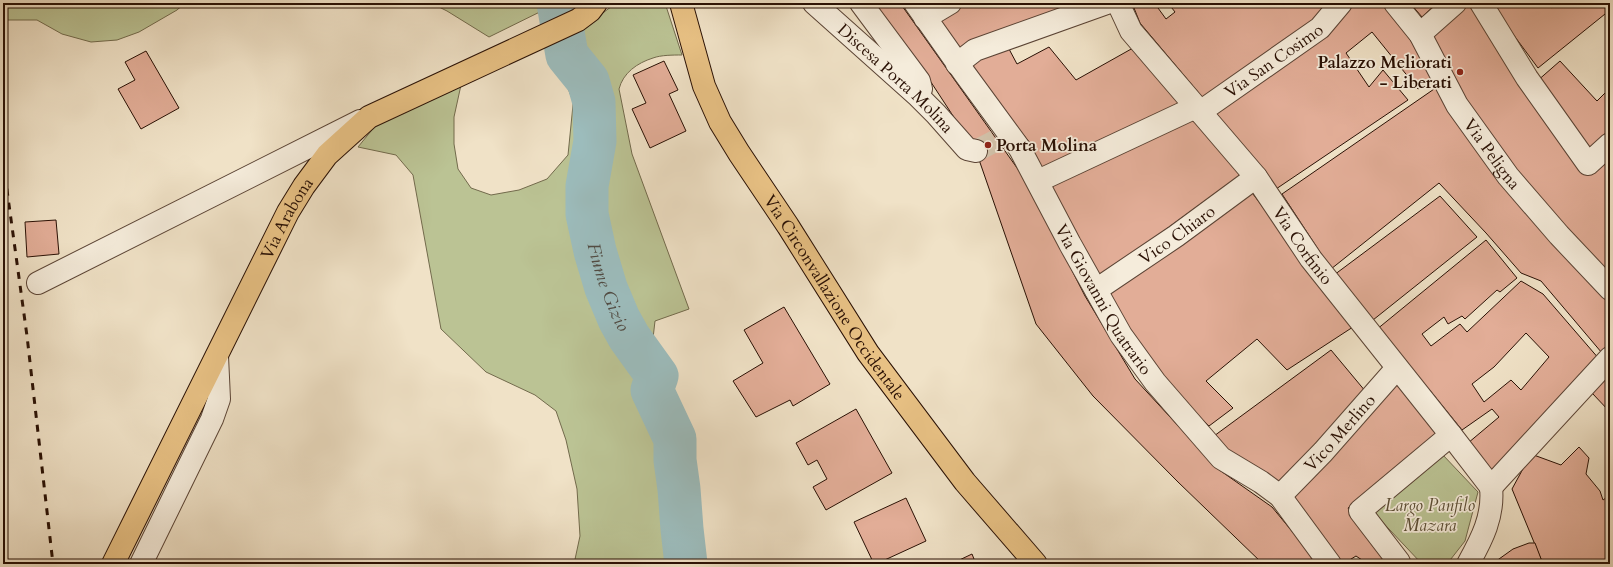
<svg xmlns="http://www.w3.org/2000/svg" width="1613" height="567" viewBox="0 0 1613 567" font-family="Cardo,serif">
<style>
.green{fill:#bbc394;stroke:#726a4c}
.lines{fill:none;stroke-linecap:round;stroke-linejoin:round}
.river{stroke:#9cbcbc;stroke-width:43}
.building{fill:#e2ad97;stroke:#291004;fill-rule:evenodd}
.minor-tunnel{stroke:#d2c2aa;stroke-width:22;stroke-dasharray:22 11;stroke-linecap:butt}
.minor-casing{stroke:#5b4435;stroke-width:24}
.major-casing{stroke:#291004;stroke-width:24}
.minor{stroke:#f5ecdb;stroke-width:22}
.major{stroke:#e8c184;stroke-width:22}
.rail{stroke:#291004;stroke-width:3;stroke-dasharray:7 7;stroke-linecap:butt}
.poi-dot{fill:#8f2418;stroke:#f5ecdb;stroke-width:1.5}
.labels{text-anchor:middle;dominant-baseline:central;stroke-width:3.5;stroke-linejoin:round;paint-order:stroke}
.street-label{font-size:17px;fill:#291004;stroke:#f5ecdb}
.poi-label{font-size:17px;font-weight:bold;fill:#291004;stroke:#f5ecdb;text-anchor:end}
.park-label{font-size:17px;font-style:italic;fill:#5c4f36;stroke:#f5ecdb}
.water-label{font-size:18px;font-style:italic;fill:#514c44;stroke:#f5ecdb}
</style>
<rect width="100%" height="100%" fill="#f0e2c7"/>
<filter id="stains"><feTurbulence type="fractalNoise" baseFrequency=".005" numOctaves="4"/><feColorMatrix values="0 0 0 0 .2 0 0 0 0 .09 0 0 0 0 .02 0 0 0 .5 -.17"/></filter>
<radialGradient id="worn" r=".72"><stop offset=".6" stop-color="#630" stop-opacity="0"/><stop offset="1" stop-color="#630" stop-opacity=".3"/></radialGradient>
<!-- green -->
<g class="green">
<polygon points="3,3 185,3 177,10 139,32 117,40 91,42 62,34 37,20 3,20"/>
<polygon points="431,3 558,3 489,37 447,11"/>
<path d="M616,3h49l17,52c-9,0 -21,0 -29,3 -16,5 -30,15 -34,31l13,65 57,155 -34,12 -3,26 27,63 5,25 -1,34 10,89 5,6h-124l6,-28 -3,-47 -11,-49 -10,-29 -21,-16 -49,-23 -45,-43 -28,-154 -17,-20 -38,-8 18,-22 85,-40 -7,32v27l4,25 13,19 20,7 28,-5 28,-11 21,-24 5,-50v-4l-23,-58 37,-18z"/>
<polygon points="1442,454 1478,492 1465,541 1447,564 1422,564 1372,511"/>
</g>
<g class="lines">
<!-- river -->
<path class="river" id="s1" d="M558,3l9,52 21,26 6,21 1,39 -8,45v28l8,37 11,37 13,31 10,18 28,39 -5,14 23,49v21l4,29 3,40 4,35"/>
</g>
<!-- building -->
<g class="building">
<polygon points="868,3 900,3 1027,182 1085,296 1135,379 1218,469 1272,507 1319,564 1263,564 1178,482 1093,396 1036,324 976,151 925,73"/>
<polygon points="963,3 1084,3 960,53 936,19"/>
<polygon points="1132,3 1167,3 1158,8 1166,19 1175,12 1168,3 1325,3 1317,26 1203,98 1140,23"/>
<polygon points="1355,3 1385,3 1414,40 1434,77 1418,89 1372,32 1346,53 1369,87 1383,70 1408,100 1276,189 1209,112 1322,33"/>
<polygon points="1410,3 1437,3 1422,17"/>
<polygon points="1467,3 1470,3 1586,172 1610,151 1610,280 1512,170 1474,114 1428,35"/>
<polygon points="1490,3 1548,3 1551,8 1557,3 1610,3 1610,10 1538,68"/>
<polygon points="1049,47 1076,80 1133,48 1181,105 1041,172 1030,143 967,65 976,58 1009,49 1017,64"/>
<polygon points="146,51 179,108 141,129 118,89 135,80 125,62"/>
<polygon points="664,61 678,90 669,94 686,131 650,148 632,109 646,103 633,75"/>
<polygon points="1560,61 1597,101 1610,88 1610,136 1590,156 1536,82"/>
<polygon points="1437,87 1610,299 1610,345 1602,353 1541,281 1521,273 1486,233 1439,183 1331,269 1282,194"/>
<polygon points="1194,116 1243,173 1098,279 1048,184"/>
<polygon points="1250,190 1353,327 1287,370 1257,339 1206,381 1233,408 1209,426 1159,376 1107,292"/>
<polygon points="1440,196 1477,237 1373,320 1334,275"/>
<polygon points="56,220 59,254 27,257 25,222"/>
<path d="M1486,240l31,38 -17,14 -3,-2 -32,29 -3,-3 -14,8 -4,-7 -22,17 9,12 29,-22 7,8 54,-51 22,13 57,66 -108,113 -24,-30 31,-26 -7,-8 -30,21 -34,-42 -4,3 -48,-61zM1526,333l23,24 -28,33 -10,-10 -27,22 -12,-18 22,-17z"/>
<polygon points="784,307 830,384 793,406 790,400 756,417 733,381 763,363 744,330"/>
<polygon points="1331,350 1366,392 1281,484 1228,453 1214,436"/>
<polygon points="1610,375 1610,412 1592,393"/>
<polygon points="1395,381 1438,435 1348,508 1386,562 1384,564 1368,564 1356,556 1343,564 1338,564 1288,496"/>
<polygon points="856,409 892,473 826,510 813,487 827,479 817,460 808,465 796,443"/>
<polygon points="1579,447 1589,458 1586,474 1600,491 1603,500 1610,495 1610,564 1543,564 1512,489 1531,454 1561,465"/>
<polygon points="906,498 926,541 876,564 874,564 854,522"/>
<polygon points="1529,543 1535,543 1543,564 1492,564 1513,549"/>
<polygon points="972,554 976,564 951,564"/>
</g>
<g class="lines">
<!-- minor-tunnel -->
<polyline class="minor-tunnel" points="976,151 997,140"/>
<defs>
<g id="minor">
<path id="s2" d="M814,3l103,92 19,19 31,35 9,2"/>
<polyline points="861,3 919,81 921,89 920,91"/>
<path id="s3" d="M915,3l50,71 55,75 50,95 51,91 34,47 66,76 40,24 19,14 50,68"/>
<path id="s4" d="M1118,3l13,28 125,146 55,82 140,176 40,52"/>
<path id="s5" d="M1395,3l25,31 37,71 51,71 51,59 51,54"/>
<polyline points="1481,3 1527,78 1588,164 1610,144"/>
<polyline points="925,18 950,3"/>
<polyline points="1420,34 1455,3"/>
<polyline points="957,64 975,50 1107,3"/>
<path id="s6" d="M1200,112l120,-84 21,-25"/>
<polyline points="1038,181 1196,107"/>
<polyline points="38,283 360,121"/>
<path id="s7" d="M1096,290l80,-54 80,-59"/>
<polyline points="1491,487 1610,358"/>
<path id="s8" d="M1280,496l43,-44 74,-84"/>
<polyline points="141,564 212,419 219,399 217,356"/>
<polyline points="1397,564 1399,562 1360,511 1451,435"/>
<path d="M1468,564c14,-25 26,-48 23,-77"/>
</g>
<g id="major">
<path id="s9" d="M681,3l23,83 16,36 19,31 49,73 80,127 97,129 71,82"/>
<path id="s10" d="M113,564l175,-352 16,-26 23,-31 42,-38 209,-97 12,-9 6,-8"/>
</g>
</defs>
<!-- minor casing -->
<use href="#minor" class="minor-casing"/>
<!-- major casing -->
<use href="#major" class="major-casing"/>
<!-- minor -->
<use href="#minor" class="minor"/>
<!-- major -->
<use href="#major" class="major"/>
<!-- rail -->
<polyline class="rail" points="3,161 27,336 53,564"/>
</g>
<!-- markers -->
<g class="poi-dot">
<circle cx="1460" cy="72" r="4"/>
<circle cx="988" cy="145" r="4"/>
</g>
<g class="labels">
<!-- street labels -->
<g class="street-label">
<text stroke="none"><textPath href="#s6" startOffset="90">Via San Cosimo</textPath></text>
<text stroke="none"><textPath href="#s2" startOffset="111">Discesa Porta Molina</textPath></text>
<text stroke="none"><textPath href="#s5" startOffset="180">Via Peligna</textPath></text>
<text stroke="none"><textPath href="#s10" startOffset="387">Via Arabona</textPath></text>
<text stroke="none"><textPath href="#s7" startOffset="98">Vico Chiaro</textPath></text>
<text stroke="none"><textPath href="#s4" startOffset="306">Via Corfinio</textPath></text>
<text stroke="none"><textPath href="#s9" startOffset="335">Via Circonvallazione Occidentale</textPath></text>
<text stroke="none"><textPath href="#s3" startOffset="352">Via Giovanni Quatrario</textPath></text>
<text stroke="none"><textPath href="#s8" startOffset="87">Vico Merlino</textPath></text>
</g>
<!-- poi labels -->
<g class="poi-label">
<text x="1452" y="62">Palazzo Meliorati<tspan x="1452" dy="20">- Liberati</tspan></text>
<text x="996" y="145" text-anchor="start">Porta Molina</text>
</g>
<!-- park labels -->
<g class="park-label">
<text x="1430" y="505">Largo Panfilo<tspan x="1430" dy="20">Mazara</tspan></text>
</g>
<!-- water labels -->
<g class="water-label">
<text stroke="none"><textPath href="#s1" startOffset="297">Fiume Gizio</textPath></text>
</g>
</g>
<!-- margin -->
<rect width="1613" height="567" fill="none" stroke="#f0e2c7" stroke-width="16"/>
<rect x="4" y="4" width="1605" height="559" fill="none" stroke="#291004" stroke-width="2"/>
<rect x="8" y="8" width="1597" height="551" fill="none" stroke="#291004"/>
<rect width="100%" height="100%" filter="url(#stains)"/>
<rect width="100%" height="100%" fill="url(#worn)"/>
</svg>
